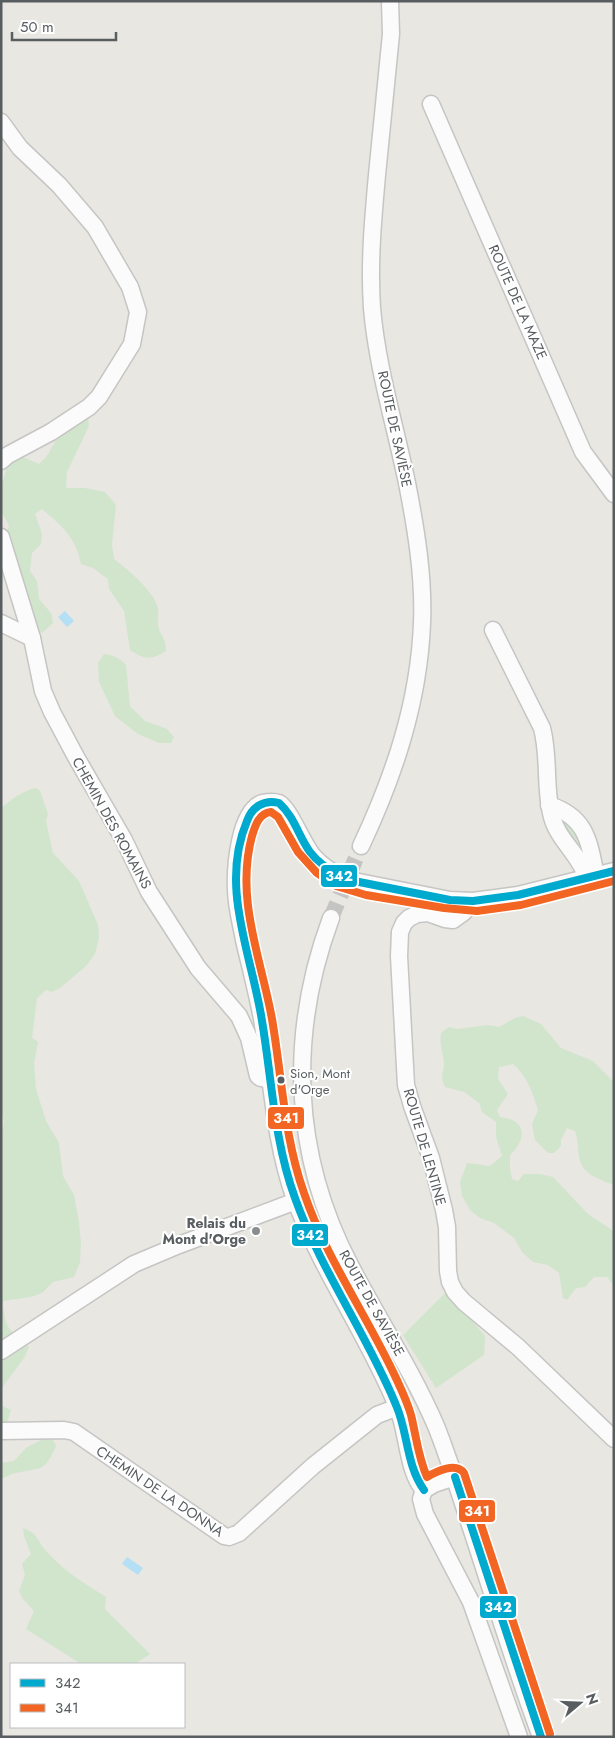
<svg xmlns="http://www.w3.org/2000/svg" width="615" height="1738" viewBox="0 0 615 1738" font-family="Jost,sans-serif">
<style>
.green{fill:#d1e5cd}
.water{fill:#b4dff5}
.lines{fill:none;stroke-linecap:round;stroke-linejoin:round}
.minor-tunnel{stroke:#c4c4c2;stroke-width:16;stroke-dasharray:16 8;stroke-linecap:butt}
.minor-casing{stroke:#c5c5c4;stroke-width:19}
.minor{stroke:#fcfbfb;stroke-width:16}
.bus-1-casing{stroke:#fff;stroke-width:11}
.bus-2-casing{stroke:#fff;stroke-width:11}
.bus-1{stroke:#00a9ce;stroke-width:8}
.bus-2{stroke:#f26522;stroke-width:8}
.bus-dot{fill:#585d60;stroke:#fff;stroke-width:2}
.poi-dot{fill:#8a8d8e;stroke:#fff;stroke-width:2}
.labels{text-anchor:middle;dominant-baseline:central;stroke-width:4;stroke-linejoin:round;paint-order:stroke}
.bus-label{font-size:13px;fill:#585d60;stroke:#fff;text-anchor:start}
.street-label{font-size:14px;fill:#585d60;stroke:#fff}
.poi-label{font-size:14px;font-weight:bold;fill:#585d60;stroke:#fff;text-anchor:end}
.line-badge{stroke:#fff;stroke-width:2}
.badge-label{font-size:14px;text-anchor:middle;font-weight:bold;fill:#fff}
</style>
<rect width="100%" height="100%" fill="#e8e7e2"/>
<!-- green -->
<g class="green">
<path d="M88,417l1,9 -22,46 -1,16h19l20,4 11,13 -4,40 2,14c13,10 42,34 44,50 1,5 -1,11 0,16 2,11 8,12 8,26 -15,9 -21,9 -36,-1l-6,-39 -15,-22 -1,-10 -15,-11 -12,-4c-5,-27 -19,-38 -39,-55l-7,5 7,20 -1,10 -9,9 -2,18 7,10 2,18 12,14 2,10 -11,10 -7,-7 -17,-52 -6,-32 -5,-9 2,-8 -8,-13v-25l8,-26 9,-6 21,9 8,-8 21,-37z"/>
<path d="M104,654c9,1 16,4 22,11l4,41 15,15 22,8 7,8 -3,6h-12l-21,-9 -23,-18 -16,-34 -1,-19z"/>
<path d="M36,788l4,3 8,23 -2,7 7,32 26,28 19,44 1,13 -4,16 -9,12 -26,22 -8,4 -6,-2 -9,8 -5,40 6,4 -4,21 2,26 10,32 13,22 4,33 11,19 5,27 2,21 -1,19 -6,15 -21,5 -11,11 -11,4 -28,4c2,29 5,27 26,46l-5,11 -23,31v-252l3,-15 -3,-11v-303c11,-9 21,-17 35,-20z"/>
<polygon points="565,818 574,824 586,860 558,821"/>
<path d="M523,1016l18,8 20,24 32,13 21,21v103c-7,-2 -13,-5 -19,-8 -23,-12 -13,-27 -20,-46l-8,-3 -6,12v6l-7,7h-6l-13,-13 -3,-16 6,-14c-6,-18 -10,-33 -25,-46l-14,3 -1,12 10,15 -11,16 3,7c5,1 12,2 16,5 12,10 3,25 -6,33v13l2,11 6,2 6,-7h16l13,3 35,37 24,16 2,5v51l-7,-9h-13l-9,10 -9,1 -9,12 -4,-2 -4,-25 -11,-8 -15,-3 -11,-10 -8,-14 -20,-15 -14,-5 -10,-8 -8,-14 -2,-14 7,-19 23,3 12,-10 -6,-19v-15l-14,-10 -3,-9 -15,-11 -19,-5c-6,-12 -1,-13 -1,-24 -1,-11 -5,-19 -3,-30l8,-6 8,2 31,-4 11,2 16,-9z"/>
<polygon points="445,1293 451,1296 485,1336 484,1355 436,1388 403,1335"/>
<polygon points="1,1405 11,1410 6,1426 1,1427"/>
<path d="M50,1435l6,11c-12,27 -14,21 -40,27 -5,1 -10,4 -15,6v-16l13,-2 12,-13z"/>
<path d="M23,1528c17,7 13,12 24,24 17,19 38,32 59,45l-1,12 45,45 -15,10h-54l-55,-35 8,-18 -12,-13 -3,-7 6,-16 -3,-11 9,-10 -7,-18z"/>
</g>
<!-- water -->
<g class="water">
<polygon points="65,611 74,621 67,627 58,617"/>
<polygon points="127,1557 143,1568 138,1575 122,1564"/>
</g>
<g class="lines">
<!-- minor-tunnel -->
<polyline class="minor-tunnel" points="331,918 361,846"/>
<defs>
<g id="minor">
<polyline points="431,104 583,452 614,494"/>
<polyline points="1,122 20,148 59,185 95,227 130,287 138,312 132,344 99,397 89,407 51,432 8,455 1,461"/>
<polyline points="1,537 32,638 43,691 52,712 76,757 124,840 149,892 198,968 239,1016 249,1038 258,1076 261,1078 271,1080"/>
<polyline points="1,623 32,638"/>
<path d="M493,630l49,98c8,31 2,60 10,89 6,23 28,38 35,61"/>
<path d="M549,805c38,12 40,37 47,71"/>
<path d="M361,846c33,-70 58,-144 61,-223 2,-46 -6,-94 -15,-140 -12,-58 -30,-116 -35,-175 -3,-45 1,-89 5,-133 5,-47 9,-94 14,-141l-1,-33"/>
<polyline points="465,901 464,912 453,920 445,919 428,913 417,914 409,918 404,923 400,932 399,956 406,1085 412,1106 431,1158 444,1210 447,1227 448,1271 450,1282 455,1292 464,1302 518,1347 614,1439"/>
<path d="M331,918c-43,116 -39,236 19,347 28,54 62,105 86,161 14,35 25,72 37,108 22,67 43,136 68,203"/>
<polyline points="1,1351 134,1264 179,1245 296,1201"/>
<polyline points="1,1431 64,1430 74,1432 224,1536 229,1537 239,1533 313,1466 377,1415 398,1407"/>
<path d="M424,1490c-17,-18 -16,-59 -27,-84 -29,-71 -75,-134 -102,-207 -21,-58 -23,-120 -33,-180 -5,-27 -12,-53 -18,-79 -3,-17 -8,-34 -8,-51 -1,-21 3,-77 26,-86 5,-1 11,-2 17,0 11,6 24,42 35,54 8,9 19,16 30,22l106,21 23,1 45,-6 96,-24"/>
<polyline points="424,1490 421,1499 425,1514 471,1602 519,1737"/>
<polyline points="424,1490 434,1484 455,1477"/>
</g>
</defs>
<!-- minor casing -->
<use href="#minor" class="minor-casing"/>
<!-- minor -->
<use href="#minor" class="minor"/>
<defs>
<g id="bus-1">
<polyline points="455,1477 541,1737"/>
<path d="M424,1490c-18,-25 -16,-58 -28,-85 -29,-71 -75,-134 -101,-207 -21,-57 -23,-118 -33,-177 -10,-66 -43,-134 -15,-200 5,-14 17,-22 32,-18 15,13 20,34 31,49 9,12 22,20 34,27l106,21 23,1 45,-6 96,-24"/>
</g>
<path id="bus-2" d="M550,1734l-86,-261c-8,-11 -27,-2 -37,4 -9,-20 -11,-42 -16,-62 -4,-14 -10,-26 -16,-39 -29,-62 -69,-118 -91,-183 -20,-56 -22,-116 -32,-174 -11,-61 -37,-120 -20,-183 3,-10 7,-23 19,-24l7,5 20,35 19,21 19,13 30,9 78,13 33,3 44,-6 93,-24"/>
</defs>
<!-- bus-1 casing -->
<use href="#bus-1" class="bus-1-casing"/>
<!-- bus-2 casing -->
<use href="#bus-2" class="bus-2-casing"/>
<!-- bus-1 -->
<use href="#bus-1" class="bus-1"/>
<!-- bus-2 -->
<use href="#bus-2" class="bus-2"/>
</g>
<!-- markers -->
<circle class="bus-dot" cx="281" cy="1080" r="4.5"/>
<circle class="poi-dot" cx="256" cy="1231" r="5"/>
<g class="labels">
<!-- bus labels -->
<g class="bus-label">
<text x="290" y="1073">Sion, Mont<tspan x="290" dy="16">d'Orge</tspan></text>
</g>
<!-- street labels -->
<g class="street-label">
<text transform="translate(518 302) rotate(66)">ROUTE DE LA MAZE</text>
<text transform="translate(395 429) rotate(78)">ROUTE DE SAVIÈSE</text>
<text transform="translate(112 823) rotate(61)">CHEMIN DES ROMAINS</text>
<text transform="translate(425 1147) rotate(74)">ROUTE DE LENTINE</text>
<text transform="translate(372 1303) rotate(61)">ROUTE DE SAVIÈSE</text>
<text transform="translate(160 1491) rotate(34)">CHEMIN DE LA DONNA</text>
</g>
<!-- poi labels -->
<g class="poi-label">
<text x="246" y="1223">Relais du<tspan x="246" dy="16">Mont d'Orge</tspan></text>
</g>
</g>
<g class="line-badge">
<rect x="320" y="864" width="38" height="24" rx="5" fill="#00a9ce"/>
<rect x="267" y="1106" width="38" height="24" rx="5" fill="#f26522"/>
<rect x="291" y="1223" width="38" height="24" rx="5" fill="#00a9ce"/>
<rect x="458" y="1499" width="38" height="24" rx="5" fill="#f26522"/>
<rect x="479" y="1595" width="38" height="24" rx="5" fill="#00a9ce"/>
</g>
<g class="badge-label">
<text x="339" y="881">342</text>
<text x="286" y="1123">341</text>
<text x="310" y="1240">342</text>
<text x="477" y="1516">341</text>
<text x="498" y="1612">342</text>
</g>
<!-- border -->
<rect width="615" height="1738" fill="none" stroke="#585d60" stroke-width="5"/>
<!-- legend -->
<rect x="10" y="1663" width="175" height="65" fill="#ffffff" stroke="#bcbebf"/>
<rect x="20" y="1679" width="25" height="8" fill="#00a9ce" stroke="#bcbebf"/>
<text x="55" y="1688" font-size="15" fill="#585d60">342</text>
<rect x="20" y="1704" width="25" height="8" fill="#f26522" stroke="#bcbebf"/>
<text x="55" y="1713" font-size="15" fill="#585d60">341</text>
<!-- north arrow -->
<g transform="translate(580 1703) rotate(71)" stroke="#ffffff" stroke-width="4" paint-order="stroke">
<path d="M0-4L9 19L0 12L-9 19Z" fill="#585d60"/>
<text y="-8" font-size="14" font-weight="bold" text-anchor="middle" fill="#585d60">N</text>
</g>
<!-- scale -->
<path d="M12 32v8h104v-8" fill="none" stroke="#585d60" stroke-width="2.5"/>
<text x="20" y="32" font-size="15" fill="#585d60" stroke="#ffffff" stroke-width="4" paint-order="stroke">50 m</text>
</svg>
